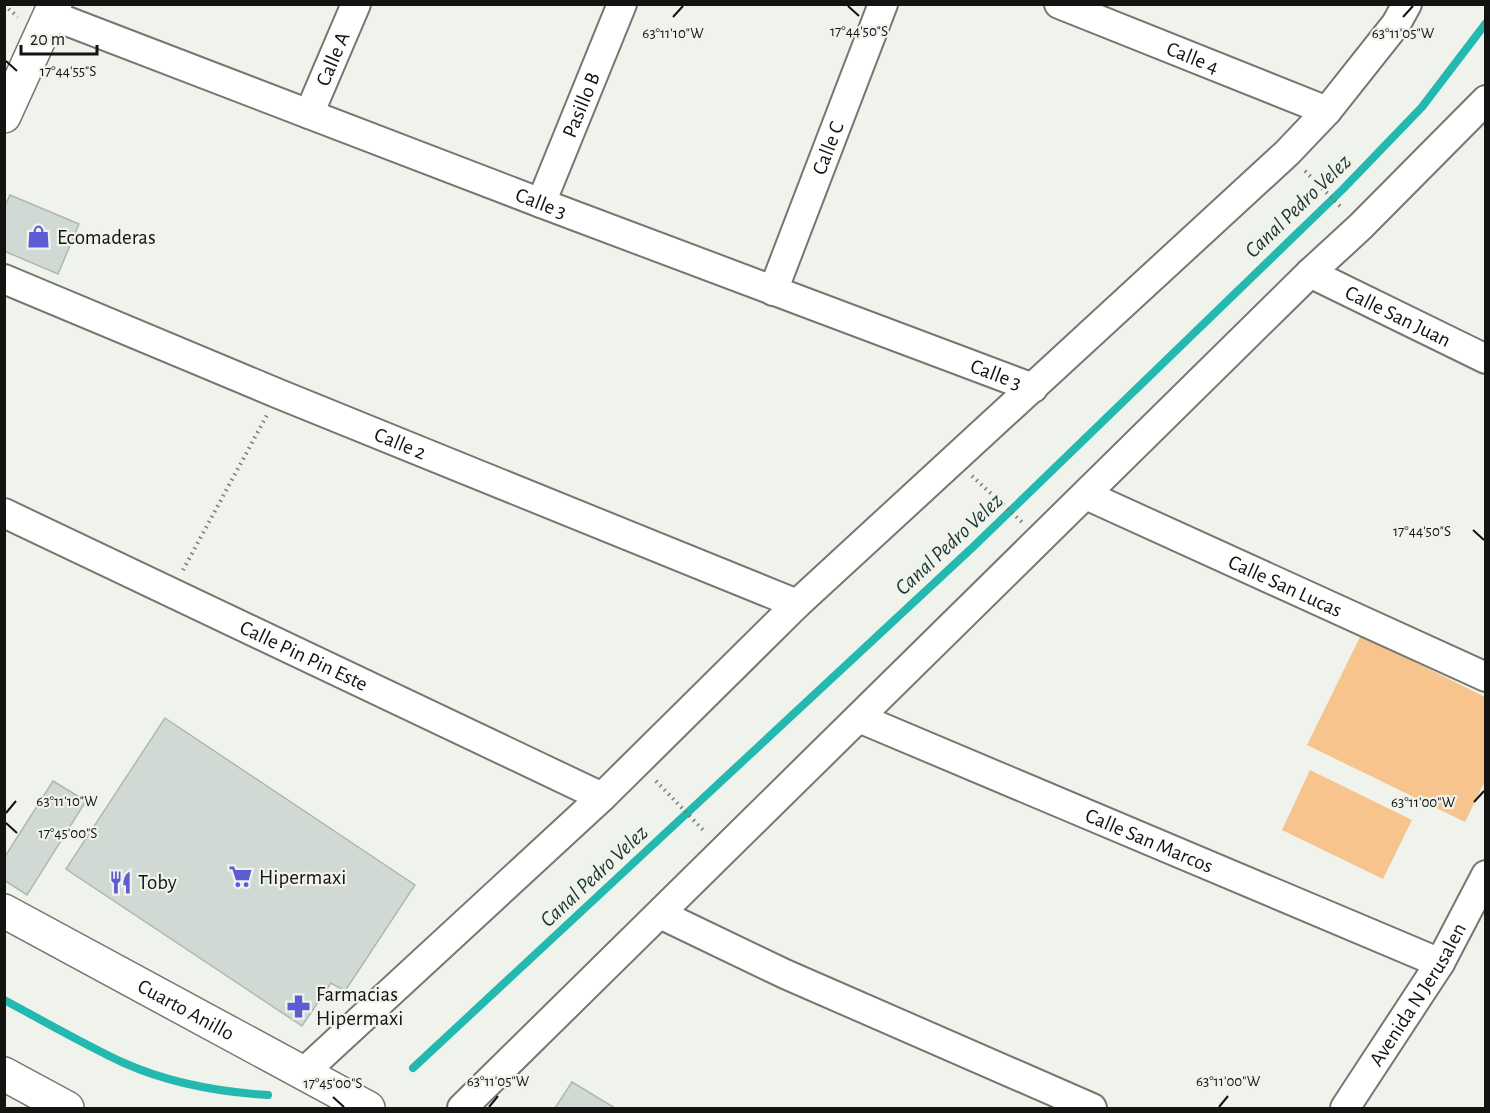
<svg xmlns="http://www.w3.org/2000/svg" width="1490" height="1113" viewBox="0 0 1490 1113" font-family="'Alegreya Sans',sans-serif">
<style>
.green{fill:#f8c48e}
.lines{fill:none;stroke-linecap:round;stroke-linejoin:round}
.stream{stroke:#23b9b0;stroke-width:8}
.building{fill:#d1d9d4;stroke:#b0b8b3;stroke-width:1.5}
.street-casing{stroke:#747871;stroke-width:32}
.secondary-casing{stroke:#747871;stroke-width:36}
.highway-casing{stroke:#747871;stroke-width:36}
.path{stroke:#797b76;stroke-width:4;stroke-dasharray:1.5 4.5;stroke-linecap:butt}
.street{stroke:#fff;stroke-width:28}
.secondary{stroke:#fff;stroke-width:33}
.highway{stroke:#fff;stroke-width:33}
.ticks{fill:none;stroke:#131411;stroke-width:2}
.labels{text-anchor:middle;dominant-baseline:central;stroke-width:4.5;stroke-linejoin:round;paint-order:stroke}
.street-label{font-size:21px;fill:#131411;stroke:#eff3eb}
.poi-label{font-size:21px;fill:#131411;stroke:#eff3eb;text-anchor:start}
.water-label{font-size:22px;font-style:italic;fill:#1d3532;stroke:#eff3eb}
.ticks-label{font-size:15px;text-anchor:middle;fill:#131411;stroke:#eff3eb;stroke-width:4.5;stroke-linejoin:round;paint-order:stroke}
</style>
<rect width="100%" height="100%" fill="#eff3eb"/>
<!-- green -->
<g class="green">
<polygon points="1361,635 1485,697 1485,781 1465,822 1307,745"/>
<polygon points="1310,770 1412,820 1383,879 1282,830"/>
</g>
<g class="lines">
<!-- stream -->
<g class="stream">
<path d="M4,1000c40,21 79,44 120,63 45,20 95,29 144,32"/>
<polyline points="413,1068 973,547 1343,189 1422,107 1486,23"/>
</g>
</g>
<!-- building -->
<g class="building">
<polygon points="10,195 79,224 58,274 4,251 4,208"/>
<polygon points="165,718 415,885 345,991 331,983 302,1026 66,869"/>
<polygon points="53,781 86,801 27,895 4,880 4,858"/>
<polygon points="572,1082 615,1108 555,1108"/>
</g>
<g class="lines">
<defs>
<g id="street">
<path id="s1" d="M1059,4l268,107"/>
<path id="s2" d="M51,15l490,188 492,185"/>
<path id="s3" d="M309,114l47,-110"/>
<path id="s4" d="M541,203l81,-199"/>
<path id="s5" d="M1310,273l176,86"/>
<path id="s6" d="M4,279l275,115 518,210"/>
<path id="s7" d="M773,291l110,-287"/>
<path id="s8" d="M1086,495l400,182"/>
<path id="s9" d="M4,513l598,284"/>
<path id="s10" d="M859,718l581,245"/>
<polyline points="660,914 785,974 1092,1108"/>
<polyline points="304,1072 602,797 797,604 1287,153 1327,111 1396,24 1407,4"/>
<polyline points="462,1108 1310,273 1360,227 1486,100"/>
<path id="s11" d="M1345,1108l95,-145 46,-88"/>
</g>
<polyline id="secondary" points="4,116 55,4"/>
<g id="highway">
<path id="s12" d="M4,911l364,197"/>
<polyline points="4,1074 67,1108"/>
</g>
</defs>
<!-- street casing -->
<use href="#street" class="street-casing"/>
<!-- secondary casing -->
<use href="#secondary" class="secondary-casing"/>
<!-- highway casing -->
<use href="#highway" class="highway-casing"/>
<!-- path -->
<g class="path">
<polyline points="4,5 18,17"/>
<polyline points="1305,171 1342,208"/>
<polyline points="972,476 1022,522"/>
<polyline points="183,570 267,415"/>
<polyline points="656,781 705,832"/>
</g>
<!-- street -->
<use href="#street" class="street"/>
<!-- secondary -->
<use href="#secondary" class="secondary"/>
<!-- highway -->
<use href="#highway" class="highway"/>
</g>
<!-- ticks -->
<path class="ticks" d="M848,6l11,10M673,17l10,-11M1403,17l10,-11M6,61l11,10M1473,530l11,10M1474,802l10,-11M6,813l10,-12M6,823l11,10M333,1097l11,10M489,1107l9,-11M1219,1107l9,-11"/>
<!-- icons -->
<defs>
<symbol id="shop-bare" viewBox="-9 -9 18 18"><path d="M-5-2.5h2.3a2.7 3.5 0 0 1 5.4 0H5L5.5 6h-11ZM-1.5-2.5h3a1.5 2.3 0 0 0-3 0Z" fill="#5e5cd4" stroke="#eff3eb" stroke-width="2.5" paint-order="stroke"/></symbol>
<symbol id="supermarket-bare" viewBox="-9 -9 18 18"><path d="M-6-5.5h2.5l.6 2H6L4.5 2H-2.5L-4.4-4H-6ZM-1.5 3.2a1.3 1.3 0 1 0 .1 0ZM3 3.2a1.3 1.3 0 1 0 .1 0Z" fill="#5e5cd4" stroke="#eff3eb" stroke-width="2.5" paint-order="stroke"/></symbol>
<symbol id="restaurant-bare" viewBox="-9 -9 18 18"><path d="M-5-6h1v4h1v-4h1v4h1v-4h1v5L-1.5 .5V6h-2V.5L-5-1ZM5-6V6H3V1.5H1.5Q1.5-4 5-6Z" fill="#5e5cd4" stroke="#eff3eb" stroke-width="2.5" paint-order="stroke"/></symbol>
<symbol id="pharmacy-bare" viewBox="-9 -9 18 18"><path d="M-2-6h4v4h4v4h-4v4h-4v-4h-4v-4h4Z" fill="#5e5cd4" stroke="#eff3eb" stroke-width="2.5" paint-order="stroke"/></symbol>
</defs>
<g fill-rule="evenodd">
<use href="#shop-bare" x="22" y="220" width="33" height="33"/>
<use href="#supermarket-bare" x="224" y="860" width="33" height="33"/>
<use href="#restaurant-bare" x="104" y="866" width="33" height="33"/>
<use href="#pharmacy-bare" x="282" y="990" width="33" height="33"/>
</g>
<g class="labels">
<!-- street labels -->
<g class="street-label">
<text stroke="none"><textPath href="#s1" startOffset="144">Calle 4</textPath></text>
<text stroke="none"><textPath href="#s3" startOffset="60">Calle A</textPath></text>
<text stroke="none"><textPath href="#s4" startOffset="106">Pasillo B</textPath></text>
<text stroke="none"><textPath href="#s7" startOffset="153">Calle C</textPath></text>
<text stroke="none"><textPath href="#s2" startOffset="525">Calle 3</textPath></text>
<text stroke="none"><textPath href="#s5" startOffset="98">Calle San Juan</textPath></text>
<text stroke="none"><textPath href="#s2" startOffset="1011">Calle 3</textPath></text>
<text stroke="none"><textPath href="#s6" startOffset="429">Calle 2</textPath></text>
<text stroke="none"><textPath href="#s8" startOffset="219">Calle San Lucas</textPath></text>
<text stroke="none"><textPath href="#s9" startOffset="332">Calle Pin Pin Este</textPath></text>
<text stroke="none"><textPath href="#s10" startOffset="315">Calle San Marcos</textPath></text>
<text stroke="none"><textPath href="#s11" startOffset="135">Avenida N Jerusalen</textPath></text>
<text stroke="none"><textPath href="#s12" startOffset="207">Cuarto Anillo</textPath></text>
</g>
<!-- poi labels -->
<g class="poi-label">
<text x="57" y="237">Ecomaderas</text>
<text x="259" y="877">Hipermaxi</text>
<text x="138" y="882">Toby</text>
<text x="316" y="994">Farmacias<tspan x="316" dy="24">Hipermaxi</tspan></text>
</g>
<!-- water labels -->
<g class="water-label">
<text transform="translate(1298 206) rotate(-44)">Canal Pedro Velez</text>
<text transform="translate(949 544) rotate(-43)">Canal Pedro Velez</text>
<text transform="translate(594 876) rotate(-43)">Canal Pedro Velez</text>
</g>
</g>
<g class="ticks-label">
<text x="859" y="36">17°44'50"S</text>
<text x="673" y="38">63°11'10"W</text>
<text x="1403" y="38">63°11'05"W</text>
<text x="68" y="76">17°44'55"S</text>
<text x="1422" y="536">17°44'50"S</text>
<text x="67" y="806">63°11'10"W</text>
<text x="1423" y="807">63°11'00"W</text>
<text x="68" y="838">17°45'00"S</text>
<text x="498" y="1086">63°11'05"W</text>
<text x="1228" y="1086">63°11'00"W</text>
<text x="333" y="1088">17°45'00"S</text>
</g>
<!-- border -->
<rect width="1490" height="1113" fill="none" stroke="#131411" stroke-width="12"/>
<!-- scale -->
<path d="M21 45v9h76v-9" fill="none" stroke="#131411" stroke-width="3"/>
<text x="30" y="45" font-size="18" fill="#131411" stroke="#eff3eb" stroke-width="4.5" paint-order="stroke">20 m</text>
</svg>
